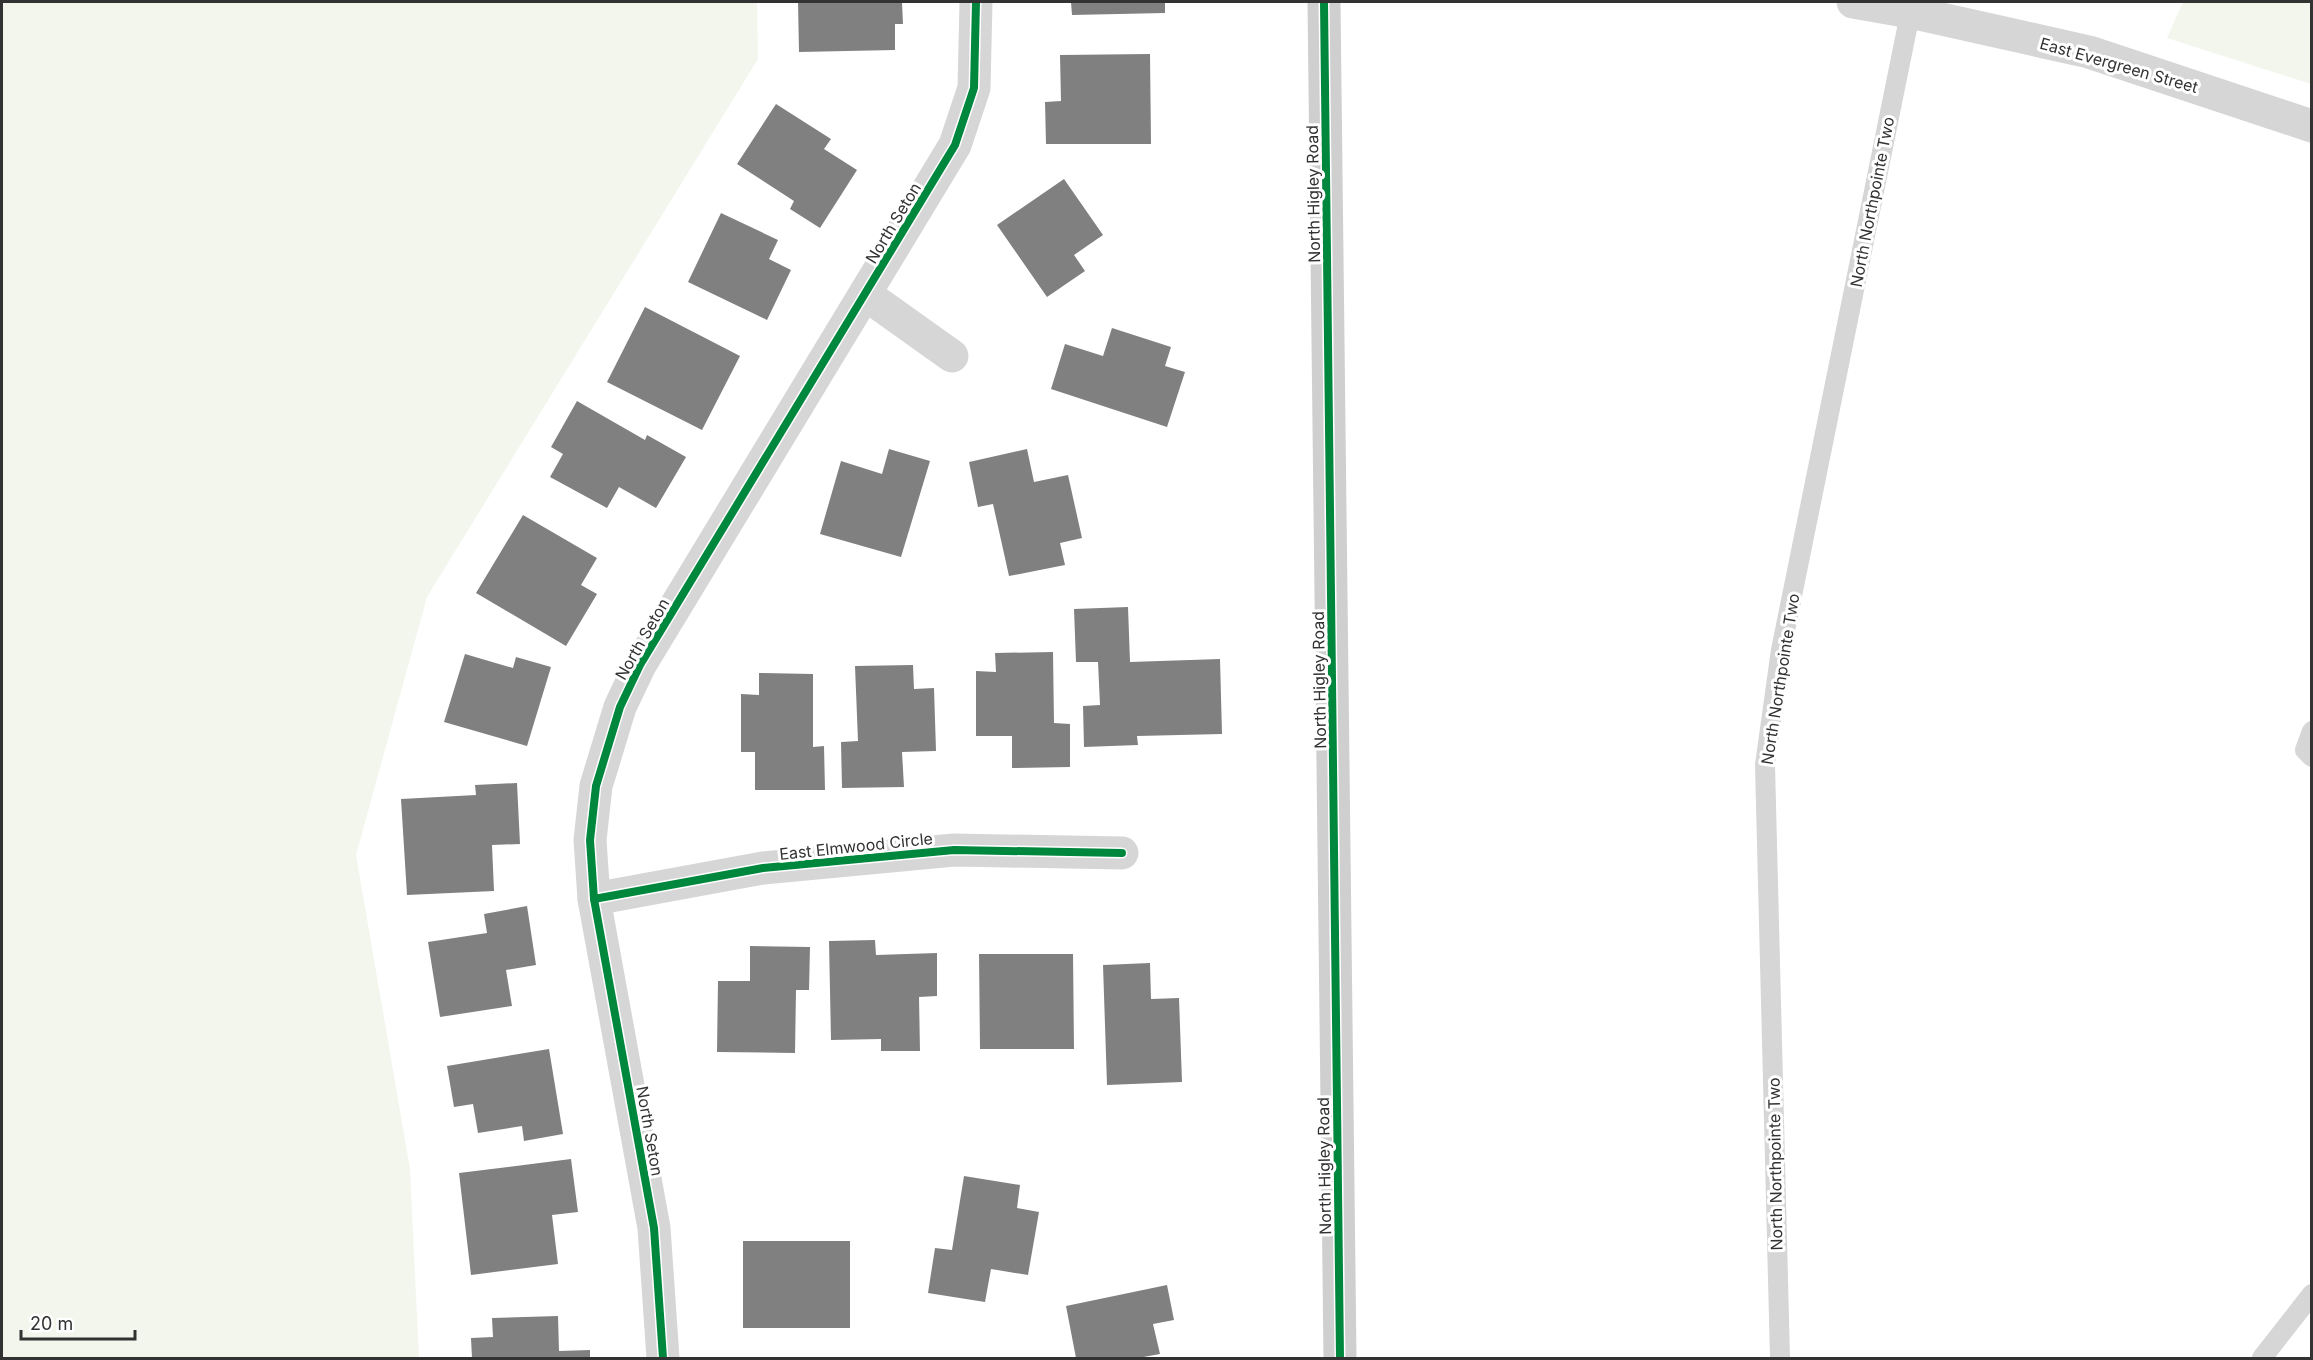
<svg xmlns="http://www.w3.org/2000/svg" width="2313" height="1360" viewBox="0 0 2313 1360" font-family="Inter,sans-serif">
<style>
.green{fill:#f3f6ed}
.building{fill:#808080}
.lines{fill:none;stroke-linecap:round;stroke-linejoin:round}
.lane{stroke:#d6d6d6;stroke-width:20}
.street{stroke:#d6d6d6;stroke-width:33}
.secondary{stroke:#cfcfcf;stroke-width:33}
.cycleway-casing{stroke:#fff;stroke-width:11}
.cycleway{stroke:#00873e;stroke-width:8}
.labels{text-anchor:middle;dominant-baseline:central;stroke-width:6;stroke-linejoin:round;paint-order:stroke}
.street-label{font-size:16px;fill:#323232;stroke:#fff}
</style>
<rect width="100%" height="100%" fill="#fff"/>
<!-- green -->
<g class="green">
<polygon points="2,2 757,2 758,59 427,597 356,855 410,1169 419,1358 2,1358"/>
<polygon points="2183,2 2311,2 2311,84 2167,38"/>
</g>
<!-- building -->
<g class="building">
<polygon points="798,2 902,2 903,24 895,24 895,50 799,52"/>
<polygon points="1071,2 1165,2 1165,13 1072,15"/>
<polygon points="1150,54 1151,144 1046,144 1045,102 1061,101 1060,55"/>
<polygon points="776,104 831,139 824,149 857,170 820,228 790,209 794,201 737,164"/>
<polygon points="1064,179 1103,235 1074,255 1085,271 1047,297 997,225"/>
<polygon points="721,213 778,240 769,259 791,270 767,320 688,282"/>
<polygon points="645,307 740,356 702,430 607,382"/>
<polygon points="1112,328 1171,347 1165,366 1185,372 1167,427 1051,389 1065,344 1103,356"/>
<polygon points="577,401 645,440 647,435 686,457 656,508 619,487 607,508 550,477 563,454 551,447"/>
<polygon points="889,449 930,461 901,557 820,534 841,461 882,474"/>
<polygon points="1027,449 1034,482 1068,475 1082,538 1060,543 1065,565 1009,576 993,504 978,507 969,462"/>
<polygon points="523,515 597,558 581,585 597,594 566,646 476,593"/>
<polygon points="1128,607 1130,662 1220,659 1222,734 1137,736 1138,745 1084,747 1083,706 1100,705 1098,662 1076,662 1074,609"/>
<polygon points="1053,652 1054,723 1070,724 1070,767 1012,768 1012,736 976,736 976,671 996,672 995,653"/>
<polygon points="465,654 513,668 516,657 551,667 527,746 444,722"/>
<polygon points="913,665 914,689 934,688 936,751 902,752 904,787 842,788 841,742 858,741 855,666"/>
<polygon points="759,673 813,674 813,747 824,746 825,790 755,790 755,752 741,752 741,694 759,695"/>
<polygon points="517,783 520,844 492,845 494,891 407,895 401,799 476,795 475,785"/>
<polygon points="527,906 536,965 506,970 512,1006 440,1017 428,942 487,933 484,914"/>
<polygon points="875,940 876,955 937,953 937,996 919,997 920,1051 881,1051 881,1039 831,1040 829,941"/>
<polygon points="750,946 810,947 809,990 796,990 795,1053 717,1052 718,981 750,981"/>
<polygon points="979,954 1073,954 1074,1049 980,1049"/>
<polygon points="1150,963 1151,999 1179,998 1182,1082 1107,1085 1103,965"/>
<polygon points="549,1049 563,1134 524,1141 522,1126 478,1133 473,1104 454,1107 447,1066"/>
<polygon points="571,1159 578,1212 552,1215 558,1264 471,1275 459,1173"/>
<polygon points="964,1176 1020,1185 1017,1208 1039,1212 1028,1275 991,1269 985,1302 928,1293 935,1248 952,1250"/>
<rect x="743" y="1241" width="107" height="87"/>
<polygon points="1167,1285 1174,1320 1153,1324 1160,1354 1138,1358 1076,1358 1066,1306"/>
<polygon points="558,1316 559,1351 590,1350 590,1358 472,1358 471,1338 493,1337 492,1318"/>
</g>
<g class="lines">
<!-- lane -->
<g class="lane">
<polyline points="2312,731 2305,750 2312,757"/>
<polyline points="1780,1358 1765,765 1781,650 1912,4"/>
<polyline points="2262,1358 2312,1294"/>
</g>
<!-- street -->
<g class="street">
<polyline points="1853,2 1910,12 2089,52 2312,126"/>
<polyline points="865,294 952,356"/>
<polyline points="594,899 763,868 954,850 1122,853"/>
<polyline points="663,1358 654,1228 594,899 590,840 596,786 620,707 640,665 955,145 974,88 976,2"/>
</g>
<!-- secondary -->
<polyline class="secondary" points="1324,2 1340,1358"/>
<defs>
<g id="cycleway">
<polyline points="1324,2 1340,1358"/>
<polyline points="594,899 763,868 954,850 1122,853"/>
<polyline points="663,1358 654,1228 594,899 590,840 596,786 620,707 640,665 955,145 974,88 976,2"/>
</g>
</defs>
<!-- cycleway casing -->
<use href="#cycleway" class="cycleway-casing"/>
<!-- cycleway -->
<use href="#cycleway" class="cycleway"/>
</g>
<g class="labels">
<!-- street labels -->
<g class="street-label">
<text transform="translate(2119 65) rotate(16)">East Evergreen Street</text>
<text transform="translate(1313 194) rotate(-91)">North Higley Road</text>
<text transform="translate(1872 202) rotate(-79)">North Northpointe Two</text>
<text transform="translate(893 223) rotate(-59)">North Seton</text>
<text transform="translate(642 639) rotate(-60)">North Seton</text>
<text transform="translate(1780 679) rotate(-81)">North Northpointe Two</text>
<text transform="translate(1319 680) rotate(-91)">North Higley Road</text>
<text transform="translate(856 846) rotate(-6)">East Elmwood Circle</text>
<text transform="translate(650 1131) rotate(80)">North Seton</text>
<text transform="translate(1775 1164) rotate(-91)">North Northpointe Two</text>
<text transform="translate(1324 1166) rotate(-91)">North Higley Road</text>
</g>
</g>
<!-- border -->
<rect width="2313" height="1360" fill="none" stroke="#323232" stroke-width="6"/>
<!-- scale -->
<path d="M21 1330v9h114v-9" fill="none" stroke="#323232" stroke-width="3"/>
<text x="30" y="1330" font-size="18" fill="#323232" stroke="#ffffff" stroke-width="4.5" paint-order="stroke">20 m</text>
</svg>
